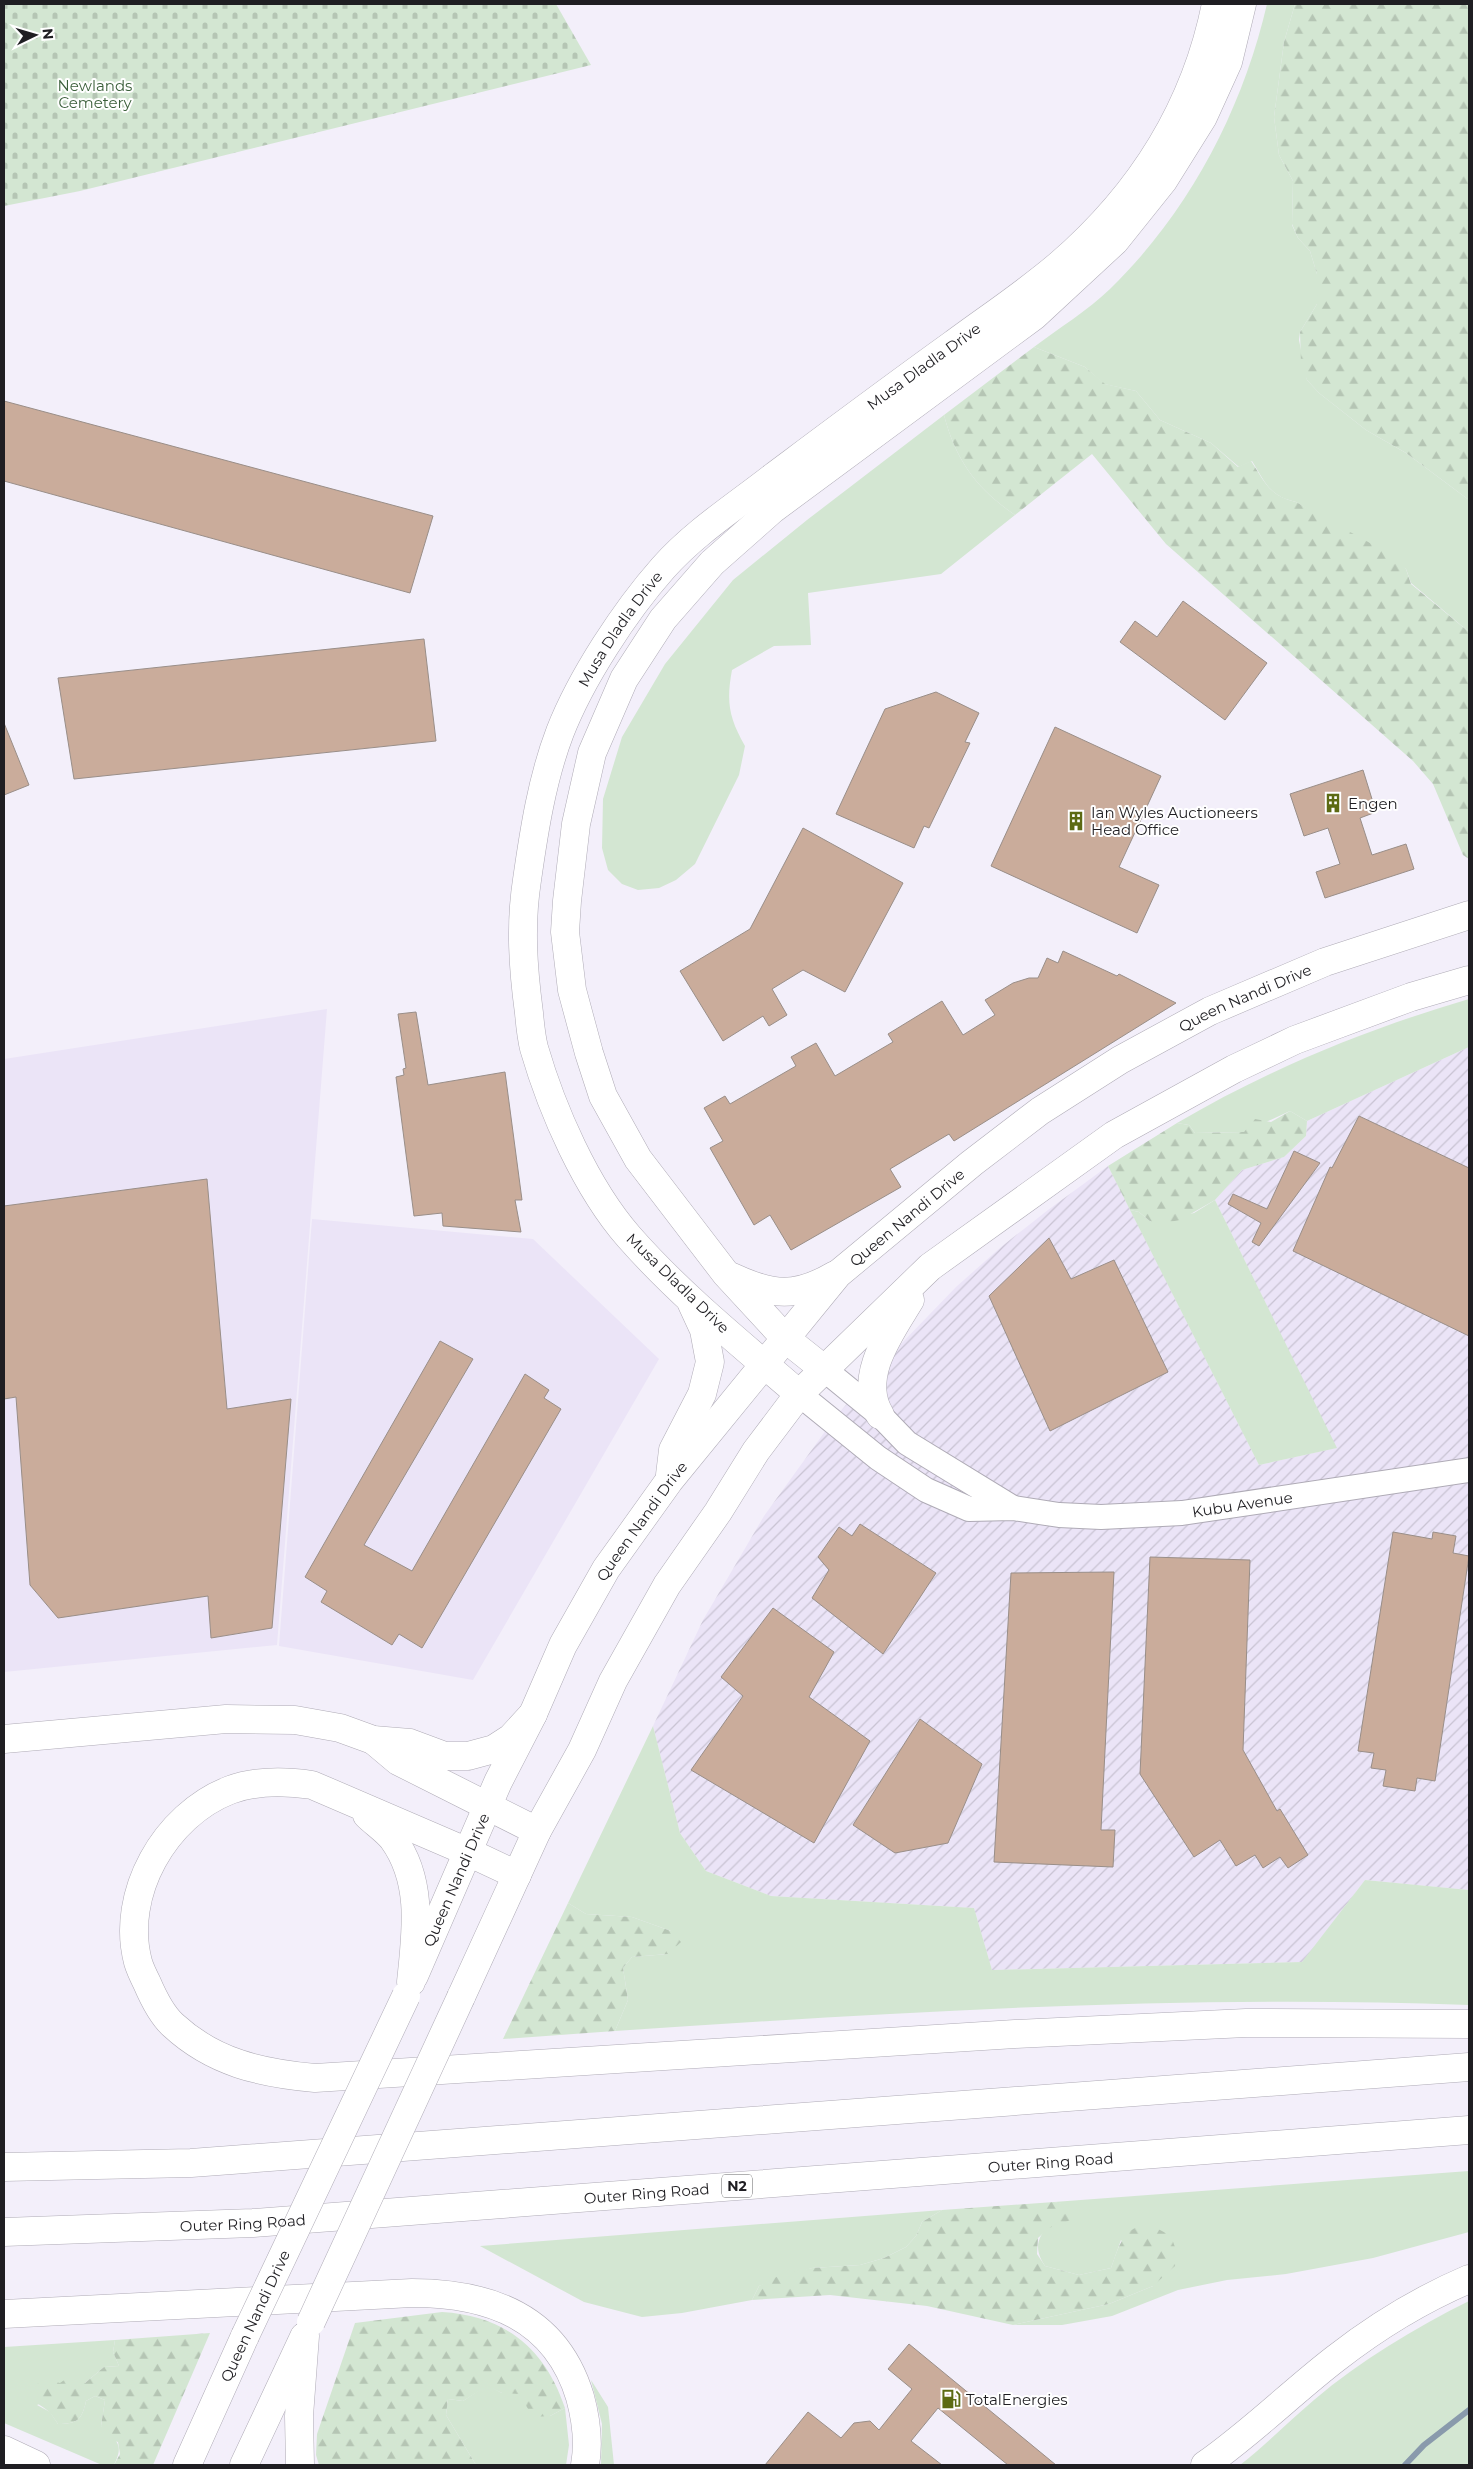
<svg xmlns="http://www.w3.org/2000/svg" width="1473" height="2469" viewBox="0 0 1473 2469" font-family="Montserrat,sans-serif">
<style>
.built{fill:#ebe4f7}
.industrial{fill:url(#industrial-furrows)}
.grass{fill:#d3e6d2}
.forest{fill:url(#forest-firs)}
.cemetery{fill:url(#cemetery-stones)}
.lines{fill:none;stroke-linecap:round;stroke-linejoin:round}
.stream{stroke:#899aac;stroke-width:6}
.building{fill:#caac9b;stroke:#998e88}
.street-casing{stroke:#afabb6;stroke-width:26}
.secondary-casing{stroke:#afabb6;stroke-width:29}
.highway-casing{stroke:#afabb6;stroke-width:29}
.street{stroke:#fff;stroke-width:24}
.secondary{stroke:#fff;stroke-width:28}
.highway{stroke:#fff;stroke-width:28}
.secondary-bridge-casing{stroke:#afabb6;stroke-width:29;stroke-linecap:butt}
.secondary-bridge{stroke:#fff;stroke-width:28}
.labels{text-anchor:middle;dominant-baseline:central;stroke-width:4;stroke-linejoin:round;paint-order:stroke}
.shield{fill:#fff;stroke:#626264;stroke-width:1}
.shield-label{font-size:14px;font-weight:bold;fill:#1f1e22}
.park-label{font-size:15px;fill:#3b5f3a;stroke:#fff}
.street-label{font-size:15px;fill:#1f1e22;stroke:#fff}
.poi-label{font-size:15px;fill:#1f1e22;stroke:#fff;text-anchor:start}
</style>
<defs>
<pattern id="industrial-furrows" width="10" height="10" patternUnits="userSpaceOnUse" patternTransform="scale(1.25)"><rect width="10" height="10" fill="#ebe4f7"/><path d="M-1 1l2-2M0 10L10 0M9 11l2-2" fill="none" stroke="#c9c3d3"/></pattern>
<pattern id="forest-firs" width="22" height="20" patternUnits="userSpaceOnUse" patternTransform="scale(1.25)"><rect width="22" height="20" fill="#d3e6d2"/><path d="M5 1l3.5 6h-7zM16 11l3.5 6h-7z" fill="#b5c5b4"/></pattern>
<pattern id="cemetery-stones" width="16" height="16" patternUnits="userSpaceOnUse" patternTransform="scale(1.25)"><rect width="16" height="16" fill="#d3e6d2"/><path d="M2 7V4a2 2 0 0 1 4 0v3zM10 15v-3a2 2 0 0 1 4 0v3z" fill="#b5c5b4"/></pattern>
</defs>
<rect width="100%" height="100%" fill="#f3effa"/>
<!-- built -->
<g class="built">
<polygon points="327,1009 277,1645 4,1672 4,1059"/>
<polygon points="312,1219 533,1239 659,1359 473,1680 279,1646"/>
</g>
<!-- industrial -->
<polygon class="industrial" points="1469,1047 1469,1890 1365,1880 1303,1962 992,1970 974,1908 771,1896 706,1871 680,1833 653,1726 703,1620 764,1516 834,1419 873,1373 956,1287 1001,1247 1048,1210 1108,1166 1259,1465 1336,1448 1215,1200 1242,1170 1284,1157 1306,1136 1307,1121"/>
<!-- grass -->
<g class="grass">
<path d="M1267,4h28l-11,38 -10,75 5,38 14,26 -1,44 6,13 12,13 7,23v30l-17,28 -1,8 8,40 12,13 47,37 40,23 63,47v132l-58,-49 -5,-14 -110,-67c-27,-6 -31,-20 -44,-41l-13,6 -28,-24 -51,-23 -24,-29 -32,-7 -19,-17 -51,-20c25,-19 53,-36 76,-58 79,-77 132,-178 157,-285z"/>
<path d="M944,415c12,46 33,74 71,100l-74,59 -133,19 3,52 -37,1 -42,24c-6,32 -3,48 13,76l-6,29 -44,89 -19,16 -17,8 -21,2 -16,-6 -14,-14 -6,-22 1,-49 19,-62 43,-73 68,-84 74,-60z"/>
<path d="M1469,999v48l-162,74 -17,-10 -46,21 -49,1 -6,-8 -12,-2c92,-54 190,-94 292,-124z"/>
<polygon points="1215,1200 1337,1448 1259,1465 1130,1210 1139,1212 1151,1222 1194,1213"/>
<path d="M653,1726l27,107 26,38 65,25 203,12 18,62 310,-8 63,-82 104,10v115c-285,-11 -569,7 -854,26l13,-31 -5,-32 9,-11 36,-3 3,-23 -39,-14 -46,-3 -18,-11z"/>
<path d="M1469,2171v61l-96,26 -87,16 -59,6 -49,10 -66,26 -50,9h-49l96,-21 44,-18 -32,-46 -10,28 -32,7 -34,-9c-19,-28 5,-40 24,-60l-15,-4z"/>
<polygon points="942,2210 922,2222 916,2236 906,2247 884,2258 860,2265 812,2268 759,2286 752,2300 682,2313 642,2317 584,2302 480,2246"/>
<path d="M1469,2301v164h-229c26,-20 49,-44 74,-65 47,-40 101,-72 155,-99z"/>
<path d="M115,2340l-2,12 6,14 -15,1 -19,16 -48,22 13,7 8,12c19,0 24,-4 28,-23l9,-5 10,4 -4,26c15,14 24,18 13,39h-12l-98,-42v-76z"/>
<polygon points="591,2380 608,2407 614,2465 601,2465 602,2424"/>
<polygon points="487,2385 502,2393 519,2393 550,2416 565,2408 569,2445 566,2465 476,2465 446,2415 448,2399 463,2401"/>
</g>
<!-- forest -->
<g class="forest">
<polygon points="1295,4 1469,4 1469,500 1406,453 1366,430 1319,393 1307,380 1301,364 1300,332 1317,304 1317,274 1310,251 1298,238 1292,224 1293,181 1279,155 1274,117 1284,42"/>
<path d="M1034,347l51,20 20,17 31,7 24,29 51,23 27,24 13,-6c14,21 18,35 45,41l92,51 18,16 5,15 58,48v227l-6,-4 -30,-71 -20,-23 -247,-217 -74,-90 -77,61c-38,-26 -59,-54 -71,-100z"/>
<polygon points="1290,1111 1307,1121 1306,1136 1284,1157 1242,1170 1215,1200 1180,1220 1164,1223 1151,1222 1139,1212 1130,1210 1108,1166 1177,1123 1189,1125 1195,1133 1244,1132 1255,1119 1271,1122"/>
<polygon points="568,1903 586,1914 632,1917 671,1931 681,1942 668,1954 632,1957 623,1968 628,2000 615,2031 503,2039"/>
<path d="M1054,2202l15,3 2,15 -22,8 -11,10 -1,16 8,12 34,9 32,-7c7,-18 12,-45 39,-42 6,1 15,7 21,10l5,14 -1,16 -22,20 -44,18 -96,21 -86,-19 -97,-11 -78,5 7,-14 21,-11 32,-7 48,-3 24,-7 22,-11 10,-11 6,-14 20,-12z"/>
<path d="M442,2312c63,4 103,36 123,96l-15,8 -17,1 -14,-23 -17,-1 -15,-7 -24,15 -15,-2 -2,16 30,50h-157l-3,-10 1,-21 38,-111z"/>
<path d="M210,2333l-57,132h-39l6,-11 -2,-12 -11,-3 -6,-13 4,-26 -10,-4 -9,5c-4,19 -9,23 -28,23 -3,-4 -5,-8 -8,-11 -10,-11 -19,-7 -17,-27l13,-6 14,3 10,-7 15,7 19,-16 15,-1 -6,-14 2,-12z"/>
</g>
<!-- cemetery -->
<polygon class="cemetery" points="4,4 556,4 591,65 80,191 4,206"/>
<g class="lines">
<!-- stream -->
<polyline class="stream" points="1405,2465 1424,2445 1469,2410"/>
</g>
<!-- building -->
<g class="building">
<polygon points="4,401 433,516 410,593 4,481"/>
<polygon points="1183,601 1267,663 1225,720 1120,642 1135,621 1157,637"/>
<polygon points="424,639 436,741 74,779 58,678"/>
<polygon points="936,692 979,713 965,742 970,743 929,828 924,826 914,848 836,814 885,709"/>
<polygon points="4,723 29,785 4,795"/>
<polygon points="1055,727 1161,776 1119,867 1159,885 1137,933 991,866"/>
<polygon points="1363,770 1376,812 1360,818 1372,855 1406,844 1414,869 1325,898 1316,872 1340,864 1328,828 1304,836 1290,794"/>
<polygon points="803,828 903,883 845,992 803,970 772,989 787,1015 769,1026 763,1016 723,1041 680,971 750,929"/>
<polygon points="1063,951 1117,976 1119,974 1176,1003 954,1141 949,1134 890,1169 901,1187 791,1250 770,1215 754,1225 710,1148 723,1141 704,1108 725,1096 730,1104 796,1066 791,1057 816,1043 835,1076 893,1042 888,1034 942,1001 963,1035 995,1015 985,1000 1013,983 1029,978 1038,978 1047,958 1058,963"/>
<polygon points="416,1012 428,1085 505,1072 522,1200 515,1200 521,1232 443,1226 442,1213 414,1216 396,1077 404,1075 403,1069 406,1068 398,1014"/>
<polygon points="1359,1116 1469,1168 1469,1336 1293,1251 1330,1167 1332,1168"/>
<polygon points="1294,1151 1320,1163 1259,1246 1252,1242 1261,1223 1228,1204 1233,1194 1267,1209"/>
<polygon points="207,1179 227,1409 291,1399 272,1628 211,1638 208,1596 58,1618 30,1585 16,1397 4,1399 4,1206"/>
<polygon points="1049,1238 1071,1279 1114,1260 1168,1372 1050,1431 989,1296"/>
<polygon points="440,1341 473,1359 364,1545 412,1571 525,1374 549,1390 544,1398 561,1409 422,1648 399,1634 392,1645 321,1602 327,1591 305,1577"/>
<polygon points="860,1524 936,1573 883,1654 812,1598 829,1570 818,1557 839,1527 852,1536"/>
<polygon points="1393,1532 1432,1539 1433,1532 1456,1536 1453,1553 1469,1556 1435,1781 1417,1778 1415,1791 1383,1786 1386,1770 1371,1768 1374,1753 1358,1751"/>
<polygon points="1150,1557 1250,1560 1243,1750 1277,1811 1280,1809 1308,1855 1288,1868 1280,1857 1263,1868 1255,1855 1236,1866 1220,1840 1194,1857 1140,1774"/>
<polygon points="1114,1572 1101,1830 1115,1830 1113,1867 994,1862 1011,1573"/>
<polygon points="773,1608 834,1652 809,1697 870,1741 814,1843 691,1770 743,1696 721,1677"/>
<polygon points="920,1719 982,1764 948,1843 895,1853 853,1825"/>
<polygon points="909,2344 1056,2465 1008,2465 938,2408 911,2441 942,2465 765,2465 808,2412 841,2438 854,2423 870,2421 879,2430 912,2389 888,2369"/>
</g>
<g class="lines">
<defs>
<g id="street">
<polyline points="825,1370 880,1415 907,1443 1013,1508"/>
<path id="s1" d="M799,1394l79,64 48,32 43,19 44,-1 46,7 42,2 81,-4 287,-43"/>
</g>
<g id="secondary">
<path d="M732,1277c41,19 64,21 103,-2"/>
<polyline points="825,1370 786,1339 726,1274 638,1159 603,1096 589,1053 572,990 565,932 567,901 576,824 592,753 624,679 663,619 712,563 773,509 1034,316 1115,241 1163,181 1203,117 1228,62 1242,4"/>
<path id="s2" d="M799,1394c-58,-50 -119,-99 -170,-157 -43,-49 -77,-127 -95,-189 -3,-12 -4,-24 -5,-35 -6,-45 -9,-88 -2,-133 7,-49 15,-101 33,-148 21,-54 65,-121 103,-164 32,-36 73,-62 110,-91 59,-44 119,-89 179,-132 35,-26 73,-51 107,-80 81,-70 136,-156 157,-261"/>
<path d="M880,1415c-23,-38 10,-82 30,-115"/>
<polyline points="670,1475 673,1450 702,1394 710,1362 704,1330 692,1304"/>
<path id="s3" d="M414,1976l84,-194 35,-68 30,-69 43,-76 63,-88 169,-207 134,-111 68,-52 80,-51 90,-49 115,-49 144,-47"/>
<polyline points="461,1997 537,1831 582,1750 613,1681 667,1585 718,1512 756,1451 799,1394 930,1267 1114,1135 1234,1069 1295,1040 1411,997 1469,980"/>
<polyline points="187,2465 245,2336"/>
<polyline points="244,2465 304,2337"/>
</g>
<g id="highway">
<polyline points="4,1739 226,1719 295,1720 340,1728 373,1740 410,1743 445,1756 468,1756 494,1749 511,1738 533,1714"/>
<polyline points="373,1740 398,1761 537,1831"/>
<path d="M367,1815c8,8 19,15 26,24 31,43 23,94 18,143"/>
<path d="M517,1875l-49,-23 -156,-67c-27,-4 -55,-5 -82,5 -65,25 -110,104 -92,172 2,7 6,15 9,21 6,14 15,32 26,42 41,38 88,48 142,53l700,-44 231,-11 223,1"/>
<polyline points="4,2167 191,2163 1469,2067"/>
<path id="s4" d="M4,2232l249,-9 1216,-93"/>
<path d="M4,2314l408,-21c78,0 144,24 168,104 6,22 9,46 5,68"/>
<polyline points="4,2450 36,2465"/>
<polyline points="300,2465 299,2416 305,2336"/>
<path d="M1205,2465c46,-32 86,-72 130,-106 41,-32 87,-60 134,-80"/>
</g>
</defs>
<!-- street casing -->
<use href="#street" class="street-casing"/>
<!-- secondary casing -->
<use href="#secondary" class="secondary-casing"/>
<!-- highway casing -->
<use href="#highway" class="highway-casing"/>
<!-- street -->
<use href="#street" class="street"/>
<!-- secondary -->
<use href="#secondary" class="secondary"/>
<!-- highway -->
<use href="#highway" class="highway"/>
<defs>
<g id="secondary-bridge">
<polyline points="311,2322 461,1997"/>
<polyline points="245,2336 406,1996"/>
</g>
</defs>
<!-- secondary-bridge casing -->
<use href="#secondary-bridge" class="secondary-bridge-casing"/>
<!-- secondary-bridge -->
<use href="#secondary-bridge" class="secondary-bridge"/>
</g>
<!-- icons -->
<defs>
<symbol id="building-bare" viewBox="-9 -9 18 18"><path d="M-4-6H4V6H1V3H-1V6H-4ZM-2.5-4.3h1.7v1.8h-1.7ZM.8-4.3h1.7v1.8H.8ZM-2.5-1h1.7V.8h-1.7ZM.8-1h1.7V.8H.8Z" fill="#5c6a13" stroke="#fff" stroke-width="2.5" paint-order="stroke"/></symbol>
<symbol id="fuel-bare" viewBox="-9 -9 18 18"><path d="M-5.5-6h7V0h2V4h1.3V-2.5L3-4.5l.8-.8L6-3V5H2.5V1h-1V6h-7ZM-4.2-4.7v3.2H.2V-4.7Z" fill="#5c6a13" stroke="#fff" stroke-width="2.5" paint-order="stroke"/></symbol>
</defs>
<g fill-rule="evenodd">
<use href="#building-bare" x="1319" y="789" width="28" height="28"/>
<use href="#building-bare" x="1062" y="807" width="28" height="28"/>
<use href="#fuel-bare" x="937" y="2385" width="28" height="28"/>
</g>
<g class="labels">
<!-- shield labels -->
<rect class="shield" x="722" y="2174.5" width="30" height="23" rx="4"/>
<g class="shield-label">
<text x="737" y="2186">N2</text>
</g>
<!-- park labels -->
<g class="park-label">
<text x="95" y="85">Newlands<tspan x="95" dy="17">Cemetery</tspan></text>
</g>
<!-- street labels -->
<g class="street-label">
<text stroke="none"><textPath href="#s2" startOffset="1290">Musa Dladla Drive</textPath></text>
<text stroke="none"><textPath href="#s2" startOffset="885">Musa Dladla Drive</textPath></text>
<text stroke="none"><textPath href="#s3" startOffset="1320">Queen Nandi Drive</textPath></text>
<text stroke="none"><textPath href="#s3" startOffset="915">Queen Nandi Drive</textPath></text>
<text transform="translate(678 1283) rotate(44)">Musa Dladla Drive</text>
<text stroke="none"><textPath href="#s1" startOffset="481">Kubu Avenue</textPath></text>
<text stroke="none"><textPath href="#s3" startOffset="510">Queen Nandi Drive</textPath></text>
<text stroke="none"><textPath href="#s3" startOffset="105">Queen Nandi Drive</textPath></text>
<text stroke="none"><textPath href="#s4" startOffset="1049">Outer Ring Road</textPath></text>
<text stroke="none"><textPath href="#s4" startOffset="644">Outer Ring Road</textPath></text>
<text stroke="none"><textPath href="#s4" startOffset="239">Outer Ring Road</textPath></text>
<text transform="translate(255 2316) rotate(-65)">Queen Nandi Drive</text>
</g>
<!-- poi labels -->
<g class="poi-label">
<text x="1348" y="803">Engen</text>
<text x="1091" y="812">Ian Wyles Auctioneers<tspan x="1091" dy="17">Head Office</tspan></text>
<text x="966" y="2399">TotalEnergies</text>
</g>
</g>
<!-- border -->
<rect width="1473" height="2469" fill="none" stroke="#1f1e22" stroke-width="10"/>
<!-- north arrow -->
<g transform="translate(35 35) rotate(85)" stroke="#ffffff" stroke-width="4" paint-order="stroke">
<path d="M0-4L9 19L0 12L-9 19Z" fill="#1f1e22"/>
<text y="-8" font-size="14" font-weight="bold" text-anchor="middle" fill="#1f1e22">N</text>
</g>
</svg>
